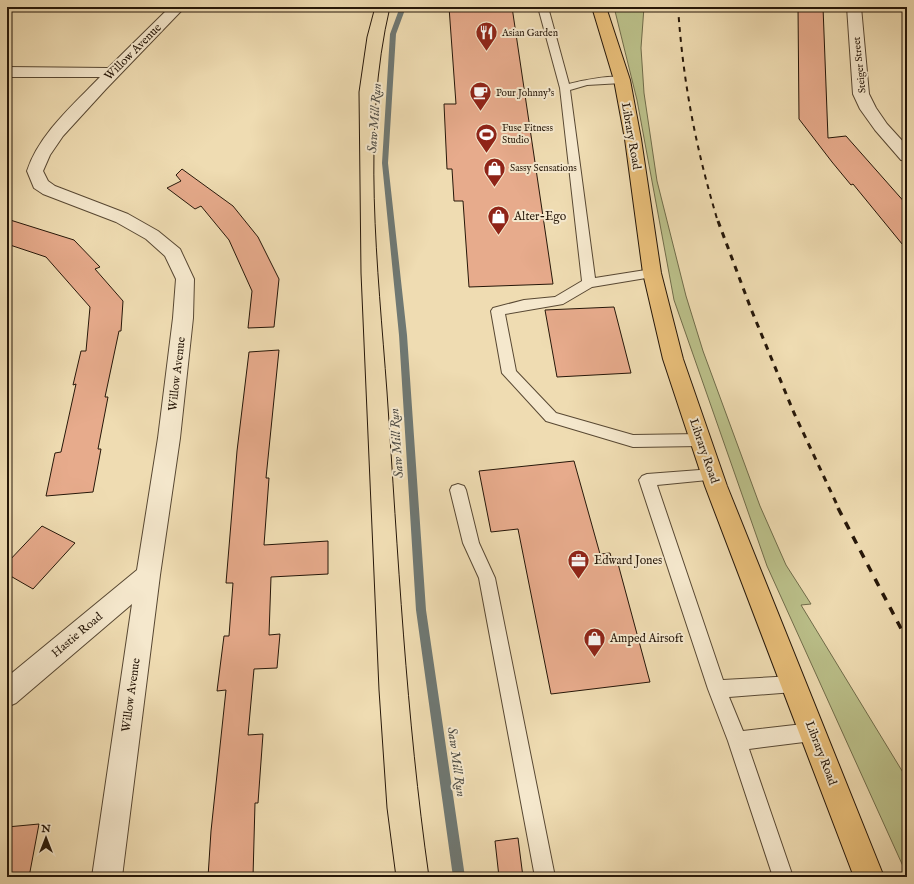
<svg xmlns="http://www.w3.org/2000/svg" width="914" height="884" viewBox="0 0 914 884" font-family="'IM FELL English',serif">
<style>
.green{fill:#bbc08a;stroke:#706c4a}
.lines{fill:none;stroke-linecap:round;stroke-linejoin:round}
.stream{fill:#6f7873;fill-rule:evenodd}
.building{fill:#e7ab8c;stroke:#261709}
.lane-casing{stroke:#584833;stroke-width:2}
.street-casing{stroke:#584833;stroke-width:2}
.primary-casing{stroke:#261709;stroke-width:2}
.lane{fill:#f5e8cd;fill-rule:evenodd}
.street{fill:#f5e8cd;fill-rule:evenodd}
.primary{fill:#e8be79;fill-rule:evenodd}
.tram{stroke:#261709;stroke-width:1}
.rail-far2{stroke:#261709;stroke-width:2;stroke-dasharray:5 5;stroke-linecap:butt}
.rail-far1{stroke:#261709;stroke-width:3;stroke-dasharray:6 6;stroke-linecap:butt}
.rail{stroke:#261709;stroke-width:3.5;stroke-dasharray:8 8;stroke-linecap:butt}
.labels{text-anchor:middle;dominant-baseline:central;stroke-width:4;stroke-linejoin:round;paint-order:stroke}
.far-poi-label{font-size:10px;fill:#261709;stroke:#f5e8cd;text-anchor:start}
.far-street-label{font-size:10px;fill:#261709;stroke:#f5e8cd}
.street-label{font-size:12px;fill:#261709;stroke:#f5e8cd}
.poi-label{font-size:12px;fill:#261709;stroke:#f5e8cd;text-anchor:start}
.water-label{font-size:13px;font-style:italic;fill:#514f47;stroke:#f5e8cd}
</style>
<rect width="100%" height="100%" fill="#efdcb2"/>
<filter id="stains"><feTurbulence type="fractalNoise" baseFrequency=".005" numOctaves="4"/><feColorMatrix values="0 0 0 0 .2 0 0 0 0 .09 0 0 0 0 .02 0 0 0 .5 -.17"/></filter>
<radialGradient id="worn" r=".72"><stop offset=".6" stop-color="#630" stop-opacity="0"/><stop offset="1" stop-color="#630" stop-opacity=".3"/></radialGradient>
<!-- green -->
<polygon class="green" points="614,7 644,7 641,48 644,93 657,181 686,296 703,351 760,506 786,565 811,604 801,605 907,779 907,875 767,566 674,300 637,100"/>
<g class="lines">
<!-- stream -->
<polygon class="stream" points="400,7 406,7 396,34 388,163 407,335 426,610 465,877 453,877 416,610 399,335 382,163 390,34"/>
</g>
<!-- building -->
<g class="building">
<polygon points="449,7 512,7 553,284 469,287 463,201 454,201 452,169 447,169 444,104 456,104"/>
<polygon points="798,7 823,7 828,138 846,136 907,205 907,250 853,184 851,185 832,162 799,119"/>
<polygon points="182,169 233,206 258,237 279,279 274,327 248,328 252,291 229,240 201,206 195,209 167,188 181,181 176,175"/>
<polygon points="7,219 74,240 100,267 95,269 123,301 121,331 119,331 105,397 108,397 98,449 101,449 93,492 46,496 55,453 61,452 76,384 73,385 81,351 86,351 90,307 46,257 7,244"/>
<polygon points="614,307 631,373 557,377 545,310"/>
<polygon points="279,350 266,478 269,478 264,545 328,541 328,574 271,577 269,635 280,634 277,668 254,669 248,735 263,734 258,803 255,803 253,877 208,877 211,831 226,690 217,691 224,636 229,636 233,583 226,583 237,451 249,352"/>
<polygon points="574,461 600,554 610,553 612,560 617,560 650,682 551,694 518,529 491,532 479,471"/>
<polygon points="42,526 75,543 33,589 7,574 7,563"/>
<polygon points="39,824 29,877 7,877 7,827"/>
<polygon points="518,838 523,877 499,877 495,841"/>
</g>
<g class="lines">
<defs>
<g id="lane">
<path d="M538,7h10l21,77c11,-3 51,-12 58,-4l-5,3 -35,2 -17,5 25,188 57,-9 5,1 1,3 -1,3 -5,1 -60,10 -29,17 -58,10 11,57 40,42 77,22 68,-1 5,2 2,4 -2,4 -5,2 -68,1 -87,-26 -44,-48 -11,-62 2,-3 31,-8 31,-3 27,-16 -22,-193z"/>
<polygon points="713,469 718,471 721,475 718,479 657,485 723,680 794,676 800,678 803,684 800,690 794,692 729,697 743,731 812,723 819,726 821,732 819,738 812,741 749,749 793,877 773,877 728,741 708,689 639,480 642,476 647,474"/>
<polygon points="458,484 464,486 466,490 479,543 495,578 555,877 535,877 479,578 463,543 450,490 452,486"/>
</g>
<g id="street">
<path d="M170,7h15l-79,82 -43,47 -13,19 -7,16 5,10 7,5 73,28 30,17 22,18 14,30 -1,39 -13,120 -20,137 -38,302h-30l40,-273 -116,99 -9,4v-30l130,-107 21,-132 15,-120 3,-39 -11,-23 -19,-17 -30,-17 -73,-28 -9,-6 -7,-17c12,-37 46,-66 73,-94h-93v-10l101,1z"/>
<polygon points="847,7 861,7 869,94 876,108 887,124 907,146 907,161 901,160 875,130 860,109 853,94"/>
</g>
<polygon id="primary" points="592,7 606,7 630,80 641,139 661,273 683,359 727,486 884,877 854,877 705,486 663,359 643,273 625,139 614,80"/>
</defs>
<!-- lane casing -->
<use href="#lane" class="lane-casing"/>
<!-- street casing -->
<use href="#street" class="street-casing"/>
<!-- primary casing -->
<use href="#primary" class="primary-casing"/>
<!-- lane -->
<use href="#lane" class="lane"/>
<!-- street -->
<use href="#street" class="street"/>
<!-- primary -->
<use href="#primary" class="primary"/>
<!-- tram -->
<g class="tram">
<polyline points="375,7 367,37 359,92 361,273 379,690 387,808 396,877"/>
<path d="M390,7c-29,122 -12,261 -3,385 11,162 19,324 42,485"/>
</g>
<!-- rail-far2 -->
<path class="rail-far2" d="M678,7c5,76 18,142 40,215"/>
<!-- rail-far1 -->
<polyline class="rail-far1" points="718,221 751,309 794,413 839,509"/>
<!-- rail -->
<polyline class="rail" points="838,508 907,640"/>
</g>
<!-- icons -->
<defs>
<symbol id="restaurant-pin" viewBox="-11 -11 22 30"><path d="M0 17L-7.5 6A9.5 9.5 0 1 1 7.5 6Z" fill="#8f2418" stroke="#f5e8cd"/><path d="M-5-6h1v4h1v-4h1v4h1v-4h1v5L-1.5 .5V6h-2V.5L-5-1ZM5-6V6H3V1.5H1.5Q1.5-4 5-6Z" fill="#fff"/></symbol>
<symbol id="cafe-pin" viewBox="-11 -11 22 30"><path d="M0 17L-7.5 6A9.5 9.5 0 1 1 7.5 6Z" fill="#8f2418" stroke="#f5e8cd"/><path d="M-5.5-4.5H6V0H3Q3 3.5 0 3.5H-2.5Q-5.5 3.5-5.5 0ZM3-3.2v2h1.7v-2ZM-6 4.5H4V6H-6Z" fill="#fff"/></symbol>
<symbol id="stadium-pin" viewBox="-11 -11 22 30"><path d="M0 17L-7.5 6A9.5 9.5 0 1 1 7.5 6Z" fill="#8f2418" stroke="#f5e8cd"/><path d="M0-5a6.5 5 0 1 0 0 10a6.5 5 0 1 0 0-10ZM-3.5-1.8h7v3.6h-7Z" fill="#fff"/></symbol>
<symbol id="shop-pin" viewBox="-11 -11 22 30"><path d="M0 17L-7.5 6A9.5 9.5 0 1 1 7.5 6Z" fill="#8f2418" stroke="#f5e8cd"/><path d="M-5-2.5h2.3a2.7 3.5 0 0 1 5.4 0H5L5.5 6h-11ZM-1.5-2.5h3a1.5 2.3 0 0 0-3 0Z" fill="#fff"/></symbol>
<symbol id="office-pin" viewBox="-11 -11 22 30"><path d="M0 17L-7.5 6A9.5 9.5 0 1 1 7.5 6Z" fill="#8f2418" stroke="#f5e8cd"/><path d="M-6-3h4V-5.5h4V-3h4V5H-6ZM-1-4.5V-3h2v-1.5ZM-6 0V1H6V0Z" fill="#fff"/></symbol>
</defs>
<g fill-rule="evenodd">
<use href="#restaurant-pin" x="474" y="20" width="25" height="34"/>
<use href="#cafe-pin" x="468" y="80" width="25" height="34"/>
<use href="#stadium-pin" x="474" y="122" width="25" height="34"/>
<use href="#shop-pin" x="482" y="156" width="25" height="34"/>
<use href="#shop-pin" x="486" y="204" width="25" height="34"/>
<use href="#office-pin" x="566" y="548" width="25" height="34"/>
<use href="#shop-pin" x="582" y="626" width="25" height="34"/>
</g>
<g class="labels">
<!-- far-poi labels -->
<g class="far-poi-label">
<text x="502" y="33">Asian Garden</text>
<text x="496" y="93">Pour Johnny's</text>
<text x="502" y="128">Fuse Fitness<tspan x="502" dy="12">Studio</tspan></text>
<text x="510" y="168">Sassy Sensations</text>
</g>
<!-- far-street labels -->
<g class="far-street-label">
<text transform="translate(860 65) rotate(-96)">Steiger Street</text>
</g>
<!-- street labels -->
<g class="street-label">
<text transform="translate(133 52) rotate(-45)">Willow Avenue</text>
<text transform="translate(631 136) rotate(80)">Library Road</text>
<text transform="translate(177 374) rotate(-83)">Willow Avenue</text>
<text transform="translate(704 451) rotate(71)">Library Road</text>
<text transform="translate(77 635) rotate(-40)">Hastie Road</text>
<text transform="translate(131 695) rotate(-82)">Willow Avenue</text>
<text transform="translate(821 753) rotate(69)">Library Road</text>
</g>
<!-- poi labels -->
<g class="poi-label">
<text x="514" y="216">Alter-Ego</text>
<text x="594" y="560">Edward Jones</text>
<text x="610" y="638">Amped Airsoft</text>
</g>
<!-- water labels -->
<g class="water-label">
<text transform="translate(375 118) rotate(-86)">Saw Mill Run</text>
<text transform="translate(397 443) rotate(-94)">Saw Mill Run</text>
<text transform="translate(456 762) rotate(82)">Saw Mill Run</text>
</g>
</g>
<!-- margin -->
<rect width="914" height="884" fill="none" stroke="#efdcb2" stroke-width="24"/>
<rect x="8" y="8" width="898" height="868" fill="none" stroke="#261709" stroke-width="2"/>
<rect x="12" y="12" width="890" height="860" fill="none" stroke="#261709"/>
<!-- north arrow -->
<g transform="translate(46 838)" stroke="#f5e8cd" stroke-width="3" paint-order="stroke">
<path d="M0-3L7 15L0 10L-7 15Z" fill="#261709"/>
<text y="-6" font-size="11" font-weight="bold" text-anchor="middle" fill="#261709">N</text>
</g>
<rect width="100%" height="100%" filter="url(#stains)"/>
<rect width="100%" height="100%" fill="url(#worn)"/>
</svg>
